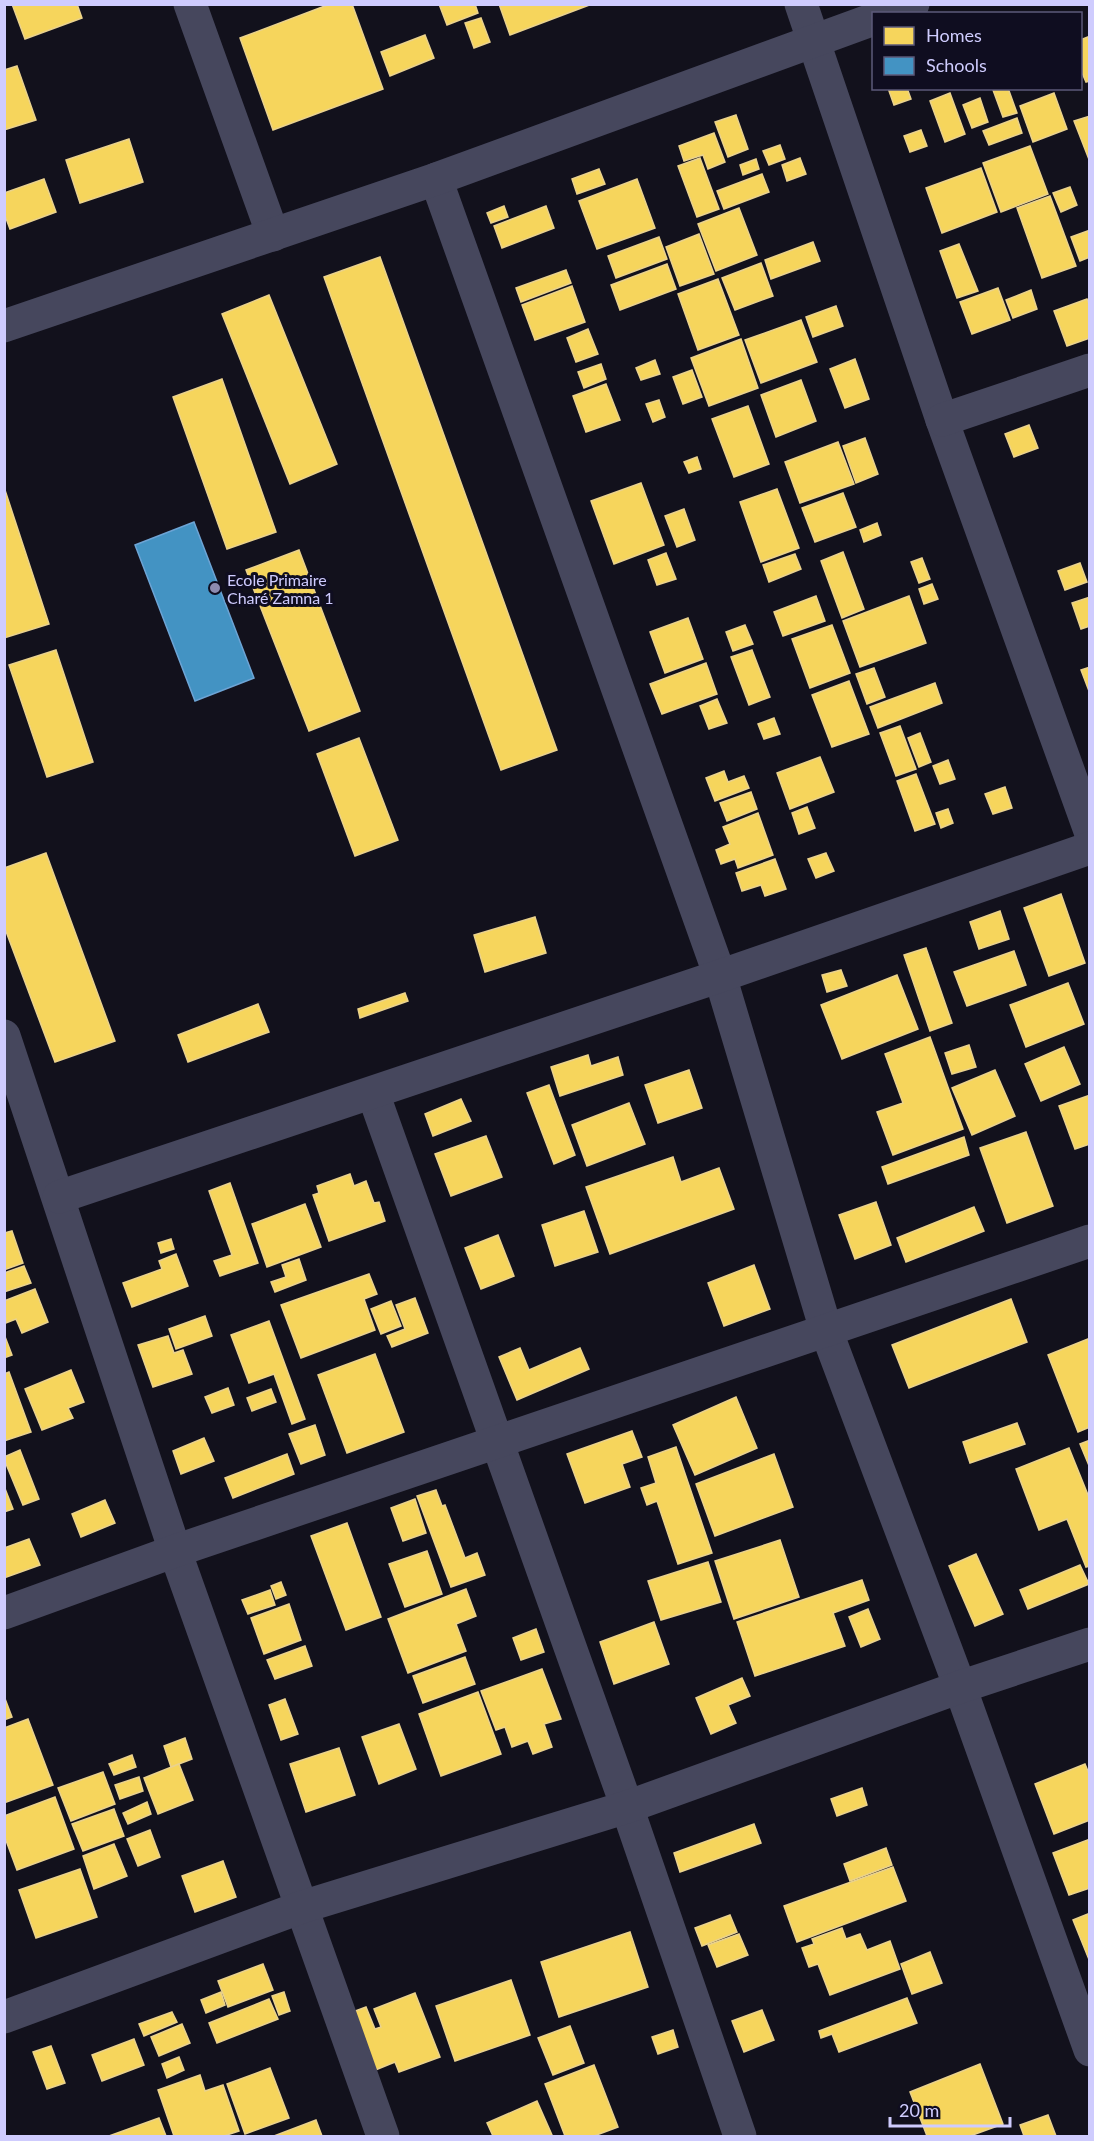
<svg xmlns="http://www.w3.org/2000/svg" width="1094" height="2141" viewBox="0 0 1094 2141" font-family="Lato,sans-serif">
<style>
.homes{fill:#f6d55c;stroke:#ead28d;stroke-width:1.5}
.schools{fill:#4393c3;stroke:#6da4d5;stroke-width:1.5}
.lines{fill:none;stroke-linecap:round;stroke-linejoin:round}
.minor{stroke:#46475d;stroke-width:33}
.poi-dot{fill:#8d8baf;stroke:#0f0d20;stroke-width:2}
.labels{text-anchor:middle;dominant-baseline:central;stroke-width:6;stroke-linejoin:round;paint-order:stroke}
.poi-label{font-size:16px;fill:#cfccfe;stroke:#0f0d20;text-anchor:start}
</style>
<rect width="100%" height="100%" fill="#12111c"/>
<!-- homes -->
<g class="homes">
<polygon points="12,4 77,4 82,18 25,39"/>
<polygon points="330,4 352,4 383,89 273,130 240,38"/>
<polygon points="439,4 475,4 478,13 447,25"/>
<polygon points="499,4 592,4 510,35"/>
<polygon points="481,18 490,42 474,48 465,23"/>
<polygon points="425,35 434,58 390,76 381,52"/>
<polygon points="1090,36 1090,81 1086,82 1080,68 1080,40"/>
<polygon points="17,66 36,120 4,130 4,70"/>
<polygon points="888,88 907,88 911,99 894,105"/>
<polygon points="998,88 1008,88 1017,113 1003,117 993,90"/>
<polygon points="950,93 965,134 945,142 930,101"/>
<polygon points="1054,93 1067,129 1033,142 1020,106"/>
<polygon points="980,98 988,122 972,128 963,105"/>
<polygon points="736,115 748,149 728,157 715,122"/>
<polygon points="1090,116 1090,162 1074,121"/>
<polygon points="1017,118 1022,133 989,145 983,131"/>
<polygon points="921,130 927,146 910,152 904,136"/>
<polygon points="714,133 725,162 708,169 703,155 684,161 679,146"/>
<polygon points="129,139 143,182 80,203 66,160"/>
<polygon points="780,145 785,159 769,165 763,151"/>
<polygon points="1030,146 1048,194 1001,212 983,163"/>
<polygon points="700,158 719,209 697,217 678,166"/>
<polygon points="800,158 806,174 787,181 782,165"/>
<polygon points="756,159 759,169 743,175 740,165"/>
<polygon points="981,168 997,212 942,233 926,188"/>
<polygon points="599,169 605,184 577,194 572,179"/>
<polygon points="762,174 769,192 724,209 717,191"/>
<polygon points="44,179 56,212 10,229 4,213 4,193"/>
<polygon points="637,179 655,228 597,249 579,201"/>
<polygon points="1070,187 1077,205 1061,212 1053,193"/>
<polygon points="1050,196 1076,266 1042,278 1017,208"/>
<polygon points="504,206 508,217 491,223 487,213"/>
<polygon points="546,206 554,228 502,248 494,226"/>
<polygon points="739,208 757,255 716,271 698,224"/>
<polygon points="1090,230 1090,257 1080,261 1071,237"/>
<polygon points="699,234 714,274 680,286 666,247"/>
<polygon points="659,237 667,259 616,278 608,256"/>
<polygon points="813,242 820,261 771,279 765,260"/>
<polygon points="959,244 978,291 957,298 940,251"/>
<polygon points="380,257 557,750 501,770 324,277"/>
<polygon points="761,263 773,296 735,310 722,278"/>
<polygon points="667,264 676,289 620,310 611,285"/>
<polygon points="566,270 571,283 521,302 516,288"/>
<polygon points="718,279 739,335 698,350 678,294"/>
<polygon points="572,286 585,322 535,340 522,305"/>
<polygon points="998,288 1010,320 972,334 960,302"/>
<polygon points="1031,290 1037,309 1013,318 1006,300"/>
<polygon points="269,295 337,464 290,484 222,314"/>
<polygon points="1087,299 1090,306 1090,338 1067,346 1054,311"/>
<polygon points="836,306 843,326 813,337 806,317"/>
<polygon points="801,320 817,362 761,383 745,340"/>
<polygon points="588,329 598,354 576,362 567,338"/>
<polygon points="741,339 758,388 709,406 691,358"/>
<polygon points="855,359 869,399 845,408 830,369"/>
<polygon points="655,360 660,374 641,380 636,368"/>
<polygon points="601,364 606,379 584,388 578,372"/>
<polygon points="692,370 702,397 683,404 673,377"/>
<polygon points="222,379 276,532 227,549 173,397"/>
<polygon points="801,380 816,421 776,437 761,395"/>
<polygon points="606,384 620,420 586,432 573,396"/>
<polygon points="659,400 665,417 653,422 646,404"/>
<polygon points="748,406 769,464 734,477 712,419"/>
<polygon points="1029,425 1038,448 1014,457 1005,434"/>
<polygon points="865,438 878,474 856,483 843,446"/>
<polygon points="838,442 854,484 800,503 785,462"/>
<polygon points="697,457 701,469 689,473 684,462"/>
<polygon points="641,483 664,545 614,564 591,501"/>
<polygon points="4,487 49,624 4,638"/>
<polygon points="777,489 799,548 761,562 740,502"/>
<polygon points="843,493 856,527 815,542 802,508"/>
<polygon points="684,509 695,540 677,547 665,516"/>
<polygon points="877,523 881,535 864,542 860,530"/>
<polygon points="299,550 360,711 309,731 246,570"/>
<polygon points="843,552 864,609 842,618 821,561"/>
<polygon points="666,553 676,579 657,585 648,560"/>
<polygon points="795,554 801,569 769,582 763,565"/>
<polygon points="922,558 930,579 919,583 911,562"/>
<polygon points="1080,563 1087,582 1065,590 1058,571"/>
<polygon points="932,584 938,599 924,604 919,589"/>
<polygon points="816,596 825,621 783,636 774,612"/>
<polygon points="909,596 926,643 860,667 843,621"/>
<polygon points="1090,597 1090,626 1081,629 1072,603"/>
<polygon points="688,618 703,659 665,673 650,632"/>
<polygon points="745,625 753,644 733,651 726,632"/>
<polygon points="832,625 850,673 810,688 792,639"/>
<polygon points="56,650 93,762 47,777 9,665"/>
<polygon points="752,650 770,697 749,705 731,657"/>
<polygon points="706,663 717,694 662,714 650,684"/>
<polygon points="1090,667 1090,691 1089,691 1081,670"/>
<polygon points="874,668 885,697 867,704 856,674"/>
<polygon points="849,681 869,734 832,747 812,695"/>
<polygon points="935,683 942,703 878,728 870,707"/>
<polygon points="717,699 727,723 709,729 700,706"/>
<polygon points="774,718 780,734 764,739 758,724"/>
<polygon points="900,726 916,769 896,776 880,733"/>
<polygon points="920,733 931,762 919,767 908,738"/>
<polygon points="359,738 398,840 355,856 317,754"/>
<polygon points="820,757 834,792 790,809 777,773"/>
<polygon points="948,760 955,779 940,784 933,766"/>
<polygon points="724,771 728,782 744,776 749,788 715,801 706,778"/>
<polygon points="916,774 935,824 915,831 897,781"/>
<polygon points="1005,787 1012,808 993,814 985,794"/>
<polygon points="751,792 757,809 727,821 720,803"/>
<polygon points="807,807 815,828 799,834 792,813"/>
<polygon points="948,809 953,823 941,828 936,813"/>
<polygon points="758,813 773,855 738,868 735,859 721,864 716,850 730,844 723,827"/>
<polygon points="46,853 115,1041 55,1062 4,926 4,868"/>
<polygon points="826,853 834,871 816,878 808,859"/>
<polygon points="775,859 786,889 765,896 761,885 742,891 736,873"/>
<polygon points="1061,894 1085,963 1049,976 1024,908"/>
<polygon points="1000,911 1009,939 979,949 970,922"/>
<polygon points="535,917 546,953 485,972 474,935"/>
<polygon points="926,948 952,1023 930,1031 904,955"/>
<polygon points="1014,951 1026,985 967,1006 954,972"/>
<polygon points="841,970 847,986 827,992 822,975"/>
<polygon points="897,975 918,1029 842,1059 821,1005"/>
<polygon points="1068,983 1084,1024 1026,1047 1010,1005"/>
<polygon points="405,993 408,1001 360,1018 358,1009"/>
<polygon points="258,1004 269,1032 188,1062 178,1035"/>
<polygon points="930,1037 963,1129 893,1155 877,1112 903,1103 885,1054"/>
<polygon points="969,1045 976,1067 952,1074 945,1053"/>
<polygon points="1064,1047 1080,1084 1041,1101 1025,1064"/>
<polygon points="588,1055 591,1066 618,1057 623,1075 560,1096 551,1067"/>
<polygon points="689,1070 702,1108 658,1123 645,1085"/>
<polygon points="995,1070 1015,1116 972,1135 952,1088"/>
<polygon points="549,1085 575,1155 554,1164 527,1093"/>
<polygon points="1090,1095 1090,1144 1075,1149 1059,1106"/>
<polygon points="461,1099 471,1121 433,1136 425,1114"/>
<polygon points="629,1103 645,1144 587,1166 572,1125"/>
<polygon points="1026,1132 1053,1206 1007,1223 980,1148"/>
<polygon points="486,1136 502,1177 451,1196 435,1154"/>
<polygon points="964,1137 969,1155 888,1184 882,1167"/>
<polygon points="673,1157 681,1182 719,1168 734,1209 610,1254 586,1187"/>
<polygon points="350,1174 354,1186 366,1181 374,1203 379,1202 385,1221 329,1241 313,1195 319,1193 317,1186"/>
<polygon points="230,1183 258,1263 220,1276 214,1261 232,1255 209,1191"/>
<polygon points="876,1202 891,1245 855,1259 839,1215"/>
<polygon points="305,1204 321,1247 267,1267 252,1224"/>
<polygon points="974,1207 984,1231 906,1262 897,1238"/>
<polygon points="584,1211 598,1252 555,1266 542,1225"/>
<polygon points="12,1231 23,1263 4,1270 4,1233"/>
<polygon points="498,1235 514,1276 481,1289 465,1248"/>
<polygon points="171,1239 174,1249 161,1253 158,1243"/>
<polygon points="176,1254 188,1286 132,1307 123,1283 162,1269 159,1261"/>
<polygon points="299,1259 306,1280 275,1292 271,1282 286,1277 282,1265"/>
<polygon points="754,1265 770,1309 724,1326 708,1283"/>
<polygon points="24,1266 31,1283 4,1292 4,1273"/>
<polygon points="369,1274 377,1294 364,1299 375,1330 301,1358 281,1305"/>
<polygon points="35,1289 48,1322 22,1333 16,1319 6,1323 4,1301"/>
<polygon points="415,1298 428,1333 392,1347 387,1336 405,1329 396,1305"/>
<polygon points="1011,1299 1027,1342 909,1388 892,1345"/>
<polygon points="391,1301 401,1326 381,1334 371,1309"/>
<polygon points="205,1316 212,1336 176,1349 169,1329"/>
<polygon points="269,1321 305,1419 292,1424 274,1374 249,1383 231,1335"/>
<polygon points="4,1334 12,1355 4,1358"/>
<polygon points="168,1336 174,1353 183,1350 192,1374 153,1387 138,1345"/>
<polygon points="1090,1338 1090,1427 1078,1432 1048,1355"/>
<polygon points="520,1348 529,1370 580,1348 589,1369 517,1400 499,1357"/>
<polygon points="375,1354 404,1432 347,1453 318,1375"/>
<polygon points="71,1370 84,1402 68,1408 73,1418 42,1430 25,1389"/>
<polygon points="9,1372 31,1432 4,1441 4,1374"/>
<polygon points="228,1388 234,1405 212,1413 205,1397"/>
<polygon points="271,1389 276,1402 252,1411 247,1398"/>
<polygon points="736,1397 757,1448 695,1475 673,1425"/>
<polygon points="1017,1423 1025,1444 970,1463 963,1442"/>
<polygon points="315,1425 325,1455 301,1464 289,1434"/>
<polygon points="632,1431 642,1457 622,1464 630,1487 585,1503 567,1454"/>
<polygon points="204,1438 214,1461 181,1474 173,1451"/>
<polygon points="1090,1440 1090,1468 1080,1444"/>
<polygon points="676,1447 712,1553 678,1564 657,1501 647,1505 641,1488 656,1483 648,1457"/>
<polygon points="1069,1448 1090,1500 1090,1566 1086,1567 1067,1519 1039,1530 1016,1469"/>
<polygon points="20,1450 39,1499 23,1505 4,1459 4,1457"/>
<polygon points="287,1454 294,1474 233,1498 225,1478"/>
<polygon points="774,1454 793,1507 715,1536 696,1484"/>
<polygon points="4,1486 13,1509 4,1512"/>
<polygon points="436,1490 442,1506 445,1505 465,1558 477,1553 485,1575 451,1587 417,1496"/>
<polygon points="415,1499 426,1533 403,1541 391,1508"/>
<polygon points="105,1500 115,1523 81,1537 72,1514"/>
<polygon points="347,1523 381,1617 346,1630 311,1536"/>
<polygon points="29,1539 40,1565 4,1578 4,1548"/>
<polygon points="780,1540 799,1597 734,1619 715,1561"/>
<polygon points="427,1551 442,1594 405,1607 389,1564"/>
<polygon points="976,1554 1003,1614 975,1626 949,1566"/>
<polygon points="708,1562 721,1602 661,1620 648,1581"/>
<polygon points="1080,1565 1089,1584 1028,1609 1020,1590"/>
<polygon points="862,1580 869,1600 833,1613 845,1646 755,1676 737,1622"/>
<polygon points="281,1582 286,1595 276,1599 271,1586"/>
<polygon points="466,1589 476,1616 456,1624 466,1651 408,1673 388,1619"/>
<polygon points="270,1590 275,1605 248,1614 242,1600"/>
<polygon points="289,1604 301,1640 264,1654 251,1618"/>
<polygon points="868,1609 880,1639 861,1647 849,1617"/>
<polygon points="654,1622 669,1664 614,1684 600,1642"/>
<polygon points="536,1629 544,1652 521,1660 513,1638"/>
<polygon points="305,1646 312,1666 275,1679 267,1660"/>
<polygon points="465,1657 475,1684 423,1703 413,1676"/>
<polygon points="542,1669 561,1719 544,1724 552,1747 533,1754 528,1741 512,1747 505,1727 496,1730 481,1691"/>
<polygon points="742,1678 750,1696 728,1705 736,1723 711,1734 696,1698"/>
<polygon points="478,1692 501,1754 441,1776 419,1714"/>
<polygon points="4,1696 12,1717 4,1720"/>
<polygon points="285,1699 298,1734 281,1740 269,1705"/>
<polygon points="28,1719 53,1785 4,1803 4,1728"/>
<polygon points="399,1724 416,1769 379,1784 362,1737"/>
<polygon points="185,1738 192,1759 171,1767 164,1746"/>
<polygon points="339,1748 355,1795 306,1812 290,1764"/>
<polygon points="132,1755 136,1767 114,1775 109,1764"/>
<polygon points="179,1764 193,1800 158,1814 144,1778"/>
<polygon points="1085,1764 1090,1776 1090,1820 1054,1834 1035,1784"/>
<polygon points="103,1772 115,1804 71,1821 58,1788"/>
<polygon points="139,1777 143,1791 120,1799 115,1785"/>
<polygon points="862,1788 867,1805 837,1816 831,1799"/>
<polygon points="55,1797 74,1849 17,1870 4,1835 4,1816"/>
<polygon points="147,1802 151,1814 128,1824 123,1813"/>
<polygon points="114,1809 124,1836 83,1851 72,1824"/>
<polygon points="754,1824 761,1843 680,1872 674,1853"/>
<polygon points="150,1830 160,1857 138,1866 127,1839"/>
<polygon points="1090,1839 1090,1888 1069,1895 1053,1853"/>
<polygon points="114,1844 127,1876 94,1889 83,1856"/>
<polygon points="886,1848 892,1865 850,1881 844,1864"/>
<polygon points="223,1861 236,1897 195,1912 182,1876"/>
<polygon points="893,1867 906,1901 797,1942 784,1906"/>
<polygon points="80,1869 97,1917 36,1938 19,1890"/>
<polygon points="1090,1913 1090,1962 1073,1920"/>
<polygon points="730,1915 737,1932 702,1946 695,1928"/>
<polygon points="842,1928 846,1939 860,1934 867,1950 890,1941 900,1969 830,1995 818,1964 809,1967 802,1948 814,1944 812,1939"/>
<polygon points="630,1932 648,1987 559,2017 541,1962"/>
<polygon points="739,1934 748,1955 717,1967 708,1945"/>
<polygon points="930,1952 942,1983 912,1994 901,1964"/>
<polygon points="263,1964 273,1990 228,2007 218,1981"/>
<polygon points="511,1980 530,2035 455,2061 436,2006"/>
<polygon points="221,1992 225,2005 206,2013 201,2000"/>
<polygon points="284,1992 290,2011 279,2015 272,1996"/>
<polygon points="415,1993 440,2057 399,2072 395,2062 373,2071 350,2013 366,2007 375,2029 381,2027 374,2009"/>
<polygon points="907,1998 917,2023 839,2052 832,2034 821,2038 819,2031"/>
<polygon points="269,1999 278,2019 217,2043 209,2023"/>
<polygon points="762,2010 774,2040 744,2052 732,2021"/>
<polygon points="172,2012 177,2022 144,2036 139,2024"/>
<polygon points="182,2024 190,2043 159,2056 151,2037"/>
<polygon points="570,2026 584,2063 553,2075 538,2038"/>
<polygon points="673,2030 678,2047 658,2054 652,2037"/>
<polygon points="134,2039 144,2065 102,2081 92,2055"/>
<polygon points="51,2046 65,2083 47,2089 33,2052"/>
<polygon points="179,2057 184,2070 167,2078 162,2064"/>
<polygon points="980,2064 1003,2124 970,2136 927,2136 910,2092"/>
<polygon points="594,2065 618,2127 594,2136 565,2136 545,2084"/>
<polygon points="270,2068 289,2118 245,2134 227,2084"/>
<polygon points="200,2075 205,2091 223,2085 239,2131 224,2136 174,2136 158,2090"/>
<polygon points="537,2101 552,2135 493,2136 487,2123"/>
<polygon points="1048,2115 1056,2136 1024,2136 1020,2125"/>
<polygon points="159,2118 166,2136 109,2136"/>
<polygon points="316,2120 322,2136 274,2136"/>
</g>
<!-- schools -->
<polygon class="schools" points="194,522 254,678 195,701 135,545"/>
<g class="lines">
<!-- minor -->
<g class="minor">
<polyline points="190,4 273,235"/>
<polyline points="801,4 942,420 1090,831"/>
<polyline points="889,14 913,4"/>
<polyline points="436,179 720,976 826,1330 960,1687 1090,2050"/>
<polyline points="4,326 436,179 874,19"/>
<polyline points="942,420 1090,370"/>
<polyline points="4,1036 175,1551 383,2136"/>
<polyline points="373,1093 627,1807 740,2136"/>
<polyline points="59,1197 720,976 1090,848"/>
<polyline points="4,1613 175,1551 1090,1241"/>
<polyline points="4,2017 302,1907 627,1807 960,1687 1090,1644"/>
</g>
</g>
<!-- markers -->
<circle class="poi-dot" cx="215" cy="588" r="6"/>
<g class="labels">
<!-- poi labels -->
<g class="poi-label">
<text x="227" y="579">Ecole Primaire<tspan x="227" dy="18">Charé Zamna 1</tspan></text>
</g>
</g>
<!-- border -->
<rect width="1094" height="2141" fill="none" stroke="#cfccfe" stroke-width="12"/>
<!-- legend -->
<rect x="872" y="12" width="210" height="78" fill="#0f0d20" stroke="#5c5979" stroke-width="1.5"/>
<rect x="884" y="27" width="30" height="18" fill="#f6d55c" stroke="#5c5979" stroke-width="1.5"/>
<text x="926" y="42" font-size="18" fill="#cfccfe">Homes</text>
<rect x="884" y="57" width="30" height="18" fill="#4393c3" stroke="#5c5979" stroke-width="1.5"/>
<text x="926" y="72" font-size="18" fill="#cfccfe">Schools</text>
<!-- scale -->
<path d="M890 2117v9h120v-9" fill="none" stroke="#cfccfe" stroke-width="3"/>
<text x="899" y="2117" font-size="18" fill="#cfccfe" stroke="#0f0d20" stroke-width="4.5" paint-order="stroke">20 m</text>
</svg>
